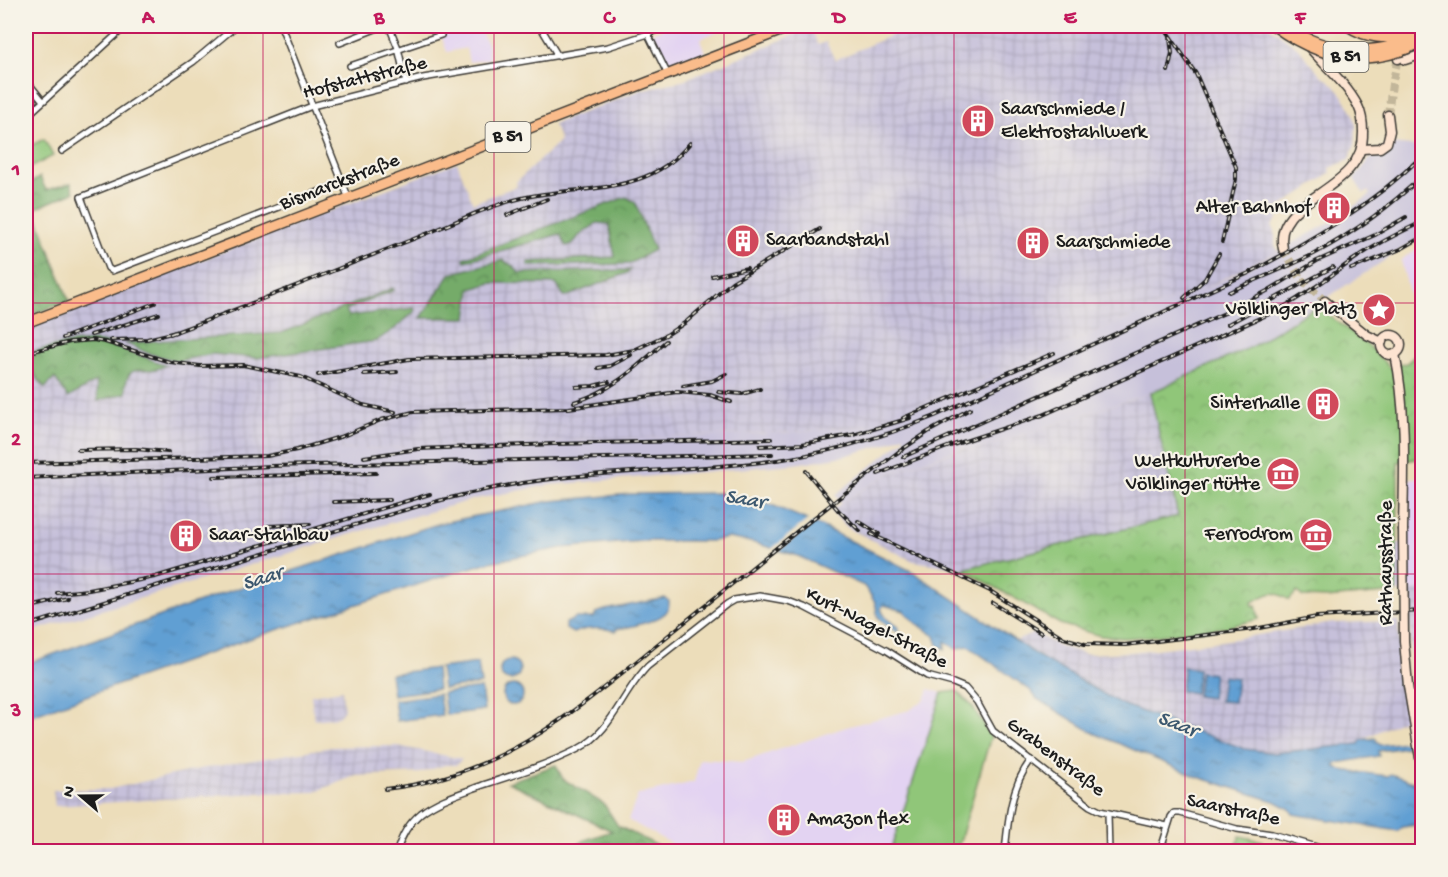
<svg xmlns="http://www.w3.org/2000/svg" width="1448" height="877" viewBox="0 0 1448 877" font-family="'Gochi Hand',sans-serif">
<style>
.built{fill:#e3d3f2}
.industrial{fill:url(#industrial-grid)}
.railway{fill:#c6c0da}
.grass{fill:#90c679;stroke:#56714a;stroke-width:1.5}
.forest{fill:url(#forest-crowns);stroke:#486442;stroke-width:1.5}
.park{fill:url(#park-crowns);stroke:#56714a;stroke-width:1.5}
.water{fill:url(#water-ripples);stroke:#3e5e78;stroke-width:1.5}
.pier{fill:#ecddba}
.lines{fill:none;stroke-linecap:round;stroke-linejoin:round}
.secondary-tunnel{stroke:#c2b69a;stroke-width:8;stroke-dasharray:8 4;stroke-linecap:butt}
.street-casing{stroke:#3b3934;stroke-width:8}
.secondary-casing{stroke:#3b3934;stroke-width:11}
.primary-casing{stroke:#3b3934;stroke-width:12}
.street{stroke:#fff;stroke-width:5}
.secondary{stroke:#fde4d1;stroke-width:8}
.primary{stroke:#fabc8b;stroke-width:9}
.rail-casing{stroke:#1c1c1c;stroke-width:4}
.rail{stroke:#f7f3e8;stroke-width:1.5;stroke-dasharray:4.5;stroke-linecap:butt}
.secondary-bridge-casing{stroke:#3b3934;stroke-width:11;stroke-linecap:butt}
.primary-bridge-casing{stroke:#3b3934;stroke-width:12;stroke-linecap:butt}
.secondary-bridge{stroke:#fde4d1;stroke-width:8}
.primary-bridge{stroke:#fabc8b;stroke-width:9}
.grid{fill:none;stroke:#c2185b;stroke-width:1.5;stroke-opacity:0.55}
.labels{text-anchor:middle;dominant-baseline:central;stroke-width:4.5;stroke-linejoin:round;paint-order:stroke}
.shield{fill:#f7f3e8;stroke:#5e5c59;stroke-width:1.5}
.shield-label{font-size:18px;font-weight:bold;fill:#1c1c1c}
.street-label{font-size:20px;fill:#1c1c1c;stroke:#f7f3e8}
.poi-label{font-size:20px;fill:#1c1c1c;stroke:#f7f3e8;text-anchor:start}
.water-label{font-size:21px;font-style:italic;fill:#3b576e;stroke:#f7f3e8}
.neatline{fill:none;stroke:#c2185b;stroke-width:2}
.grid-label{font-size:20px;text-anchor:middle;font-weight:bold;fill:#c2185b}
</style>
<defs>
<pattern id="industrial-grid" width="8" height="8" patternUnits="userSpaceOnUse" patternTransform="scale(1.5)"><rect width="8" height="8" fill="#c6c0da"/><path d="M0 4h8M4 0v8" fill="none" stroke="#aaa4ba"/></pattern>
<pattern id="forest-crowns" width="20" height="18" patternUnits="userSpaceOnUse" patternTransform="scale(1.5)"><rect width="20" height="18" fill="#74ab69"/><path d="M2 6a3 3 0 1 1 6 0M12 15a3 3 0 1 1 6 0" fill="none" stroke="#5e8a56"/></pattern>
<pattern id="park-crowns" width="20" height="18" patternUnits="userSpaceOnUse" patternTransform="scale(1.5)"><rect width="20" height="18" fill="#90c679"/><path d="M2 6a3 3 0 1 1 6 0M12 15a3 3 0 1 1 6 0" fill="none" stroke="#7caa68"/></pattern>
<pattern id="water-ripples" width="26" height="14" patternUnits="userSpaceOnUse" patternTransform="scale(1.5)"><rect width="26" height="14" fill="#619fd3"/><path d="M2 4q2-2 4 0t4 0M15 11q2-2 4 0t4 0" fill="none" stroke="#4f81aa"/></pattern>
</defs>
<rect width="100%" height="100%" fill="#f7f3e8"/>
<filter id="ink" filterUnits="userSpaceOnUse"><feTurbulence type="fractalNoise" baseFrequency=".0167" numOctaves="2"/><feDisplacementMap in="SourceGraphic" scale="12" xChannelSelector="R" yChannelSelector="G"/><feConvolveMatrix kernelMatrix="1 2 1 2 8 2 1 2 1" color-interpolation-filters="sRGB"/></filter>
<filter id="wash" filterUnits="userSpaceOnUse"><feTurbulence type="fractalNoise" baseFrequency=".008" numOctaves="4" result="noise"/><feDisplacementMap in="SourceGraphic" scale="24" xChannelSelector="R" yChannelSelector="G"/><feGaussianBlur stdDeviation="1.35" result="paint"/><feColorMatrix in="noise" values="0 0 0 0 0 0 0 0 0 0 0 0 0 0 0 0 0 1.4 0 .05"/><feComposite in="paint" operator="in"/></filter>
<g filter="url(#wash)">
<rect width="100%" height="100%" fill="#ecddba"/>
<!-- built -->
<g class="built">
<polygon points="438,26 477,26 487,43 490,59 469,62 466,48 447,52"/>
<polygon points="669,26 730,26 700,39 705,53 668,69 652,33"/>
<polygon points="1422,245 1422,328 1418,329 1401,260"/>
<polygon points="1422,476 1422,590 1397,592 1397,544 1408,544 1409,480"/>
<polygon points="929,689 942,693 890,851 685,851 628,820 638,795 694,782 700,759 743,762 846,727 910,710 925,699"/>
</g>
<!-- industrial -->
<g class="industrial">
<polygon points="896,26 1268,26 1297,47 1321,75 1331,82 1342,94 1353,113 1356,126 1355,144 1349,160 1330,168 1331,173 1279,208 1277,219 1272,226 1275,231 1275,245 1278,251 1202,290 1174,299 870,425 794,432 336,450 336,476 367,475 367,506 26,615 26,327 457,162 473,203 517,186 516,182 560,141 553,124 641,90 681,81 811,28 818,45 826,42 835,60 899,32"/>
<polygon points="1150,393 1178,516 963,569 913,561 848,528 831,511 841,503 890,473 967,447 969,452"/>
<polygon points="1422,590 1422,671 1412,671 1408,591"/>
<polygon points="1398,621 1405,719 1361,740 1359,744 1275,753 1245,749 1121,704 1087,685 1016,641 1034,633 1060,646 1086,654 1132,652 1215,642 1333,623"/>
<polygon points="342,690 344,710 341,714 338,717 314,720 311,695"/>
<polygon points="373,746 398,746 462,759 456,765 445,765 420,773 355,776 314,792 258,793 55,806 53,790 110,789 199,769 331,747"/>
</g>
<!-- railway -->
<polygon class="railway" points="1391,144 1422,147 1422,236 1251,347 1150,393 969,452 966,447 890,473 841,503 835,495 905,439 904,436 883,445 844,456 795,464 549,485 475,499 365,530 26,633 26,615 366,506 367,476 336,476 336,450 794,432 870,425 1174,299 1202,290 1246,269 1329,223 1370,195 1368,191 1364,194 1354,179 1369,160"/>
<!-- grass -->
<g class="grass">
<polygon points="44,139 53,156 26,170 26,148"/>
<polygon points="957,691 972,706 991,736 957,851 890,851 942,693"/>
</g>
<!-- forest -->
<g class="forest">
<polygon points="40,177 46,190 71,183 74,192 34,209 69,301 27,316 26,186"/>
<polygon points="626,197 635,202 654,250 629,264 528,266 528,262 615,257 609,224 597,223 579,236 572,245 566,246 560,234 465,261 464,258"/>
<polygon points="503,260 513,266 519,273 630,270 627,273 565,297 556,284 491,283 471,289 467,318 421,318 450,274"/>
<polygon points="393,288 394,290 346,310 349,316 414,308 415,311 397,327 376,341 257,358 212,354 178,361 148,353 125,343 282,333"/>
<path d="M93,341l12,2 61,22c-18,13 -42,-9 -40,28l-28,8 -2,-20 -28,17 -13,-20 -10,10 -14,-18 -5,-2v-15l45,-10z"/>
<polygon points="556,765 563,779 604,804 618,826 668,851 569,851 585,840 612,831 508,782"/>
</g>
<!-- park -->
<g class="park">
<path d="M1317,306l53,41 19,20 18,-4 8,-8 7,-2v105l-24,4 -1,130 -71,6 -23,-1 -6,-5 -8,8c-17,-12 -20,-6 -37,2l1,4 3,-1 3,14 -32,8 -70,9 -33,2 -23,-2 -41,-12 -97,-55 215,-53 -28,-123 101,-46z"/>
<polygon points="1240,836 1262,841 1259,851 1235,851"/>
</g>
<!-- water -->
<g class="water">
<path d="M719,493l48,10 54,23 92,46 125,84 83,48 124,45 30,4 84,-9 2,-4 14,-2 5,7 42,-5v5l-44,6 1,5 -41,7 -4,3 7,4 47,6 3,-2 22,8h9v42l-19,3 -5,4 -105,-17 -3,-5 -13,-7 -79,-25 -104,-44 -57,-34 -7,-9 -62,-44 -12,3 -11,-8v8l-7,-4 -3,-9 -19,-13 -12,-12 -20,-6 -3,3c2,10 11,14 18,20l-1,4 -13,-8 -7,-7 -3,-15 -11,-16 -66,-30 -43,-13 -27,-5 -16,3h-70l-81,7 -76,15 -227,73 -232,81v-53l207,-74 208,-67 109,-22 81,-7z"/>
<path d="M665,598l4,3c0,4 0,10 -5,13 -7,7 -37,14 -48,15v2c-15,-3 -28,-4 -43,2l-7,-4v-6l10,-5h18l2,-5 9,-3z"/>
<circle cx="510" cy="670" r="10"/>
<polygon points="478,663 481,684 443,689 440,668"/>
<polygon points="1184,667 1198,669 1195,693 1181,691"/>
<polygon points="436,668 438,689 393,695 390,674"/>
<polygon points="1200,672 1214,674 1211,698 1197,696"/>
<polygon points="1223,676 1237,678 1234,702 1220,701"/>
<circle cx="513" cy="695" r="10"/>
<polygon points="481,688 484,710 446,715 443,693"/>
<polygon points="439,694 442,715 397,721 394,700"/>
</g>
<!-- pier -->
<polygon class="pier" points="810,518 816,521 776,553 769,551"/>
</g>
<g filter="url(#ink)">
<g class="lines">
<!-- secondary-tunnel -->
<g class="secondary-tunnel">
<polyline points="1388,115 1392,84 1398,59"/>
<polyline points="1283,249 1301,279 1325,301"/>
</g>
<defs>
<g id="street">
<polyline points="281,26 349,199"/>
<polyline points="389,26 398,48 406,83"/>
<polyline points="540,26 558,56"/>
<polyline points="644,26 668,75"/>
<polyline points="340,43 383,26"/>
<polyline points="350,66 441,35"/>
<polyline points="26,80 43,101"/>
<polyline points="26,117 126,26"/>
<polyline points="62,151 193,62 236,26"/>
<polyline points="342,183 112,271 108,268 81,197 312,106 423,78 608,47 648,34 666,26"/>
<polyline points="1108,813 1109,852"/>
<path d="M397,852c4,-16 12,-29 24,-39 18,-14 41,-20 62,-28 31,-10 66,-21 95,-36 34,-17 44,-57 70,-83l79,-62 7,-4 26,-4 28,5 16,6 82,43 41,26 26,7 12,5 12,14 16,29 97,75 10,5 67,15"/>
<path d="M1005,852c3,-32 6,-67 26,-92"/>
<polyline points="1160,852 1171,817 1174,813 1180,813 1237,829 1272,834 1334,852"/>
</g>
<g id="secondary">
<polyline points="1400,34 1411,28 1422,34"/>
<polyline points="1398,59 1396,44 1400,26"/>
<polyline points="1405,60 1417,56 1422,52"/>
<polyline points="1362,149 1380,148 1387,143 1390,131 1388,115"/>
<path d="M1283,249c-12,-54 82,-55 80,-117 0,-9 -1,-18 -5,-26 -12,-23 -34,-41 -50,-60"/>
<polyline points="1325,301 1367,335 1382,342"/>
<circle cx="1391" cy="345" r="10"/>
<path d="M1395,354c12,57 9,118 8,175"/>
<polyline points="1408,686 1422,770"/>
</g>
<polyline id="primary" points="26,323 793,26"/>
</defs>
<!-- street casing -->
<use href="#street" class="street-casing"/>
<!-- secondary casing -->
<use href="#secondary" class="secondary-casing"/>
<!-- primary casing -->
<use href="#primary" class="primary-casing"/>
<!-- street -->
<use href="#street" class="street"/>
<!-- secondary -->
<use href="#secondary" class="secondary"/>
<!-- primary -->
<use href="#primary" class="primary"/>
<defs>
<g id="rail">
<polyline points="1165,29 1196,74 1236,167 1236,179 1222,242"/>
<polyline points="1168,71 1172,53 1170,39"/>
<polyline points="507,215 547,199"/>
<polyline points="1351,269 1401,249 1422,237"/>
<polyline points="712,276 747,268"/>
<path d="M1229,292c28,-13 57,-24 85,-38 39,-21 77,-48 108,-78"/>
<polyline points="1184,298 1205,279 1219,254"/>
<polyline points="1228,324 1333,267"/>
<path d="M170,334c81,-29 161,-63 241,-94 34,-13 76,-34 111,-42 60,-14 124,0 168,-55"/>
<polyline points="91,335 159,314"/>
<polyline points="63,338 155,303"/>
<polyline points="111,340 147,339 176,332"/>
<polyline points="26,353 70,342 93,340 105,342 170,362 200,366 243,365 301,377 363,405 395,412"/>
<polyline points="598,368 610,366 631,355"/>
<polyline points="364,374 397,372"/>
<polyline points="318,375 409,359 606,355 634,350 668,334 686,322 732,282 820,229"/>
<polyline points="683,386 712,381 726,374"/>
<polyline points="576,387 593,386 609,382"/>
<polyline points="718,392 742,394 760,389"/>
<path d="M574,402c37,-10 64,-36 92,-61"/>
<polyline points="903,418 1054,353"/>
<polyline points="850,436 910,418"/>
<polyline points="760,446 802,444 857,434"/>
<polyline points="78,450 136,449 168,452"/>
<polyline points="364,457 418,449 554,444 771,439"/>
<polyline points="903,457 1227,312 1269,290 1317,261 1375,235 1406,217"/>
<polyline points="26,463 267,456 297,450 343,436 381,420 413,412 569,408 677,392 710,395 731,402"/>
<polyline points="806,471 838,510 860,531"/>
<path d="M878,474l72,-28 93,-31 237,-106c26,-14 49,-32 73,-49 22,-15 45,-27 69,-38"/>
<polyline points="214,477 376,473"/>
<polyline points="26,478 271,466 772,454"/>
<polyline points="333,502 390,500"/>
<polyline points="858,521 879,534"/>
<polyline points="268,526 310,524"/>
<polyline points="871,534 990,591 1064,638 1085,644 1125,645 1254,629 1317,617 1422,611"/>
<polyline points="57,593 89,590 155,577 430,494"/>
<polyline points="993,603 1041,633"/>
<polyline points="26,608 68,598"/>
<path d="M26,626c90,-28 180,-55 270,-83 69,-21 138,-44 209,-57 85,-16 172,-14 257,-24 60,-7 117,-23 173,-46l314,-143c62,-33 122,-67 173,-117"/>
<path d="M385,789c126,-14 201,-88 295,-163 72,-58 143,-117 217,-173l31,-21 42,-23"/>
</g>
</defs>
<!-- rail casing -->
<use href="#rail" class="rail-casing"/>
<!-- rail -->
<use href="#rail" class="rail"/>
<defs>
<polyline id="secondary-bridge" points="1403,529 1404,641 1408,686"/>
<g id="primary-bridge">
<path d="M1274,26c46,34 96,43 148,16"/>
<path d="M1287,26c40,29 92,32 135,7"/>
<path d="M1348,26c19,13 38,13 60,10"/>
</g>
</defs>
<!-- secondary-bridge casing -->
<use href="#secondary-bridge" class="secondary-bridge-casing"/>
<!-- primary-bridge casing -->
<use href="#primary-bridge" class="primary-bridge-casing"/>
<!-- secondary-bridge -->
<use href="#secondary-bridge" class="secondary-bridge"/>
<!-- primary-bridge -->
<use href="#primary-bridge" class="primary-bridge"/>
</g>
</g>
<!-- grid -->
<path class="grid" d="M263,26v826M494,26v826M724,26v826M954,26v826M1185,26v826M26,303h1396M26,574h1396"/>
<!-- icons -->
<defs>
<symbol id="building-disc" viewBox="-11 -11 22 22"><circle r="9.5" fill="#d1495b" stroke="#f7f3e8"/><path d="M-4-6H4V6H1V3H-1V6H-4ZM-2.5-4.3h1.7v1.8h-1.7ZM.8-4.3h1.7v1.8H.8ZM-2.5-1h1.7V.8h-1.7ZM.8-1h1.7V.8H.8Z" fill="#fff"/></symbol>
<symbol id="sight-disc" viewBox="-11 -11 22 22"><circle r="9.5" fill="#d1495b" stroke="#f7f3e8"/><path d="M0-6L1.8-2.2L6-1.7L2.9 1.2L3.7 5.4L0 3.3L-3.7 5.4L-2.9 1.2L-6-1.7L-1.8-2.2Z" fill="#fff"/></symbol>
<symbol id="museum-disc" viewBox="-11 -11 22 22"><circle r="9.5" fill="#d1495b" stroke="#f7f3e8"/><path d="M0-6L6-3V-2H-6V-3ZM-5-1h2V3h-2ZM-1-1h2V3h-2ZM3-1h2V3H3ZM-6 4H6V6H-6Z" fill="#fff"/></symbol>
</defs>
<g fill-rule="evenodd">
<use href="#building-disc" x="959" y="102" width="38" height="38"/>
<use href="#building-disc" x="1315" y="189" width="38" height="38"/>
<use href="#building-disc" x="724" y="222" width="38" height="38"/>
<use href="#building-disc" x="1014" y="224" width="38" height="38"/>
<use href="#sight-disc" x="1360" y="291" width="38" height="38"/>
<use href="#building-disc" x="1304" y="385" width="38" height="38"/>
<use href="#museum-disc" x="1264" y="455" width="38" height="38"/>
<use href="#museum-disc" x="1297" y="516" width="38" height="38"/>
<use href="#building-disc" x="167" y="517" width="38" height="38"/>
<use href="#building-disc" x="765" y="801" width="38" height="38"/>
</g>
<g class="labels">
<!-- shield labels -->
<g class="shield">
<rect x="1323.5" y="42" width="45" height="30" rx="4.5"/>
<rect x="485.5" y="122" width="45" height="30" rx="4.5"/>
</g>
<g class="shield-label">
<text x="1346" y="57">B 51</text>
<text x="508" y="137">B 51</text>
</g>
<!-- street labels -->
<g class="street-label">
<text transform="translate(365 79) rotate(-14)">Hofstattstraße</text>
<text transform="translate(340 183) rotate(-21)">Bismarckstraße</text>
<text transform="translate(1387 563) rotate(-90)">Rathausstraße</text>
<text transform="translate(876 629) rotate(27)">Kurt-Nagel-Straße</text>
<text transform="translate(1055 758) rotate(37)">Grabenstraße</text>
<text transform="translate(1233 811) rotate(12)">Saarstraße</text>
</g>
<!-- poi labels -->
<g class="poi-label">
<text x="1001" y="110">Saarschmiede /<tspan x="1001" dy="23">Elektrostahlwerk</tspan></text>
<text x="1311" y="208" text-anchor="end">Alter Bahnhof</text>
<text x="766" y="241">Saarbandstahl</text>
<text x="1056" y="243">Saarschmiede</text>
<text x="1356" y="310" text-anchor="end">Völklinger Platz</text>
<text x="1300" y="404" text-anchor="end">Sinterhalle</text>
<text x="1260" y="462" text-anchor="end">Weltkulturerbe<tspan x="1260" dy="23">Völklinger Hütte</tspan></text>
<text x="1293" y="535" text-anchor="end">Ferrodrom</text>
<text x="209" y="536">Saar-Stahlbau</text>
<text x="807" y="820">Amazon flex</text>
</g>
<!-- water labels -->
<g class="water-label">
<text transform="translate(745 501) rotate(9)">Saar</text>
<text transform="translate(263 580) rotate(-18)">Saar</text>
<text transform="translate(1177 726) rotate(21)">Saar</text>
</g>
</g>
<!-- margin -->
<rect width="1448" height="877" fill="none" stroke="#f7f3e8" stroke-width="66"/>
<!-- north arrow -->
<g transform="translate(81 796) rotate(290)" stroke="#f7f3e8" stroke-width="4.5" paint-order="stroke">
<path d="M0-4.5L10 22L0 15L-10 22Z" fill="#1c1c1c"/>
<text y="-9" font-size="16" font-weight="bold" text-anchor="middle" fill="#1c1c1c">N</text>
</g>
<rect x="33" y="33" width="1382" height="811" class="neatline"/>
<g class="grid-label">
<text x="148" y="23">A</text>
<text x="379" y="23">B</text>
<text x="609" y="23">C</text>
<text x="839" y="23">D</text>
<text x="1070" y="23">E</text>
<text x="1300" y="23">F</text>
<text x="16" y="175">1</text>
<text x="16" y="445">2</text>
<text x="16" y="716">3</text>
</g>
</svg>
